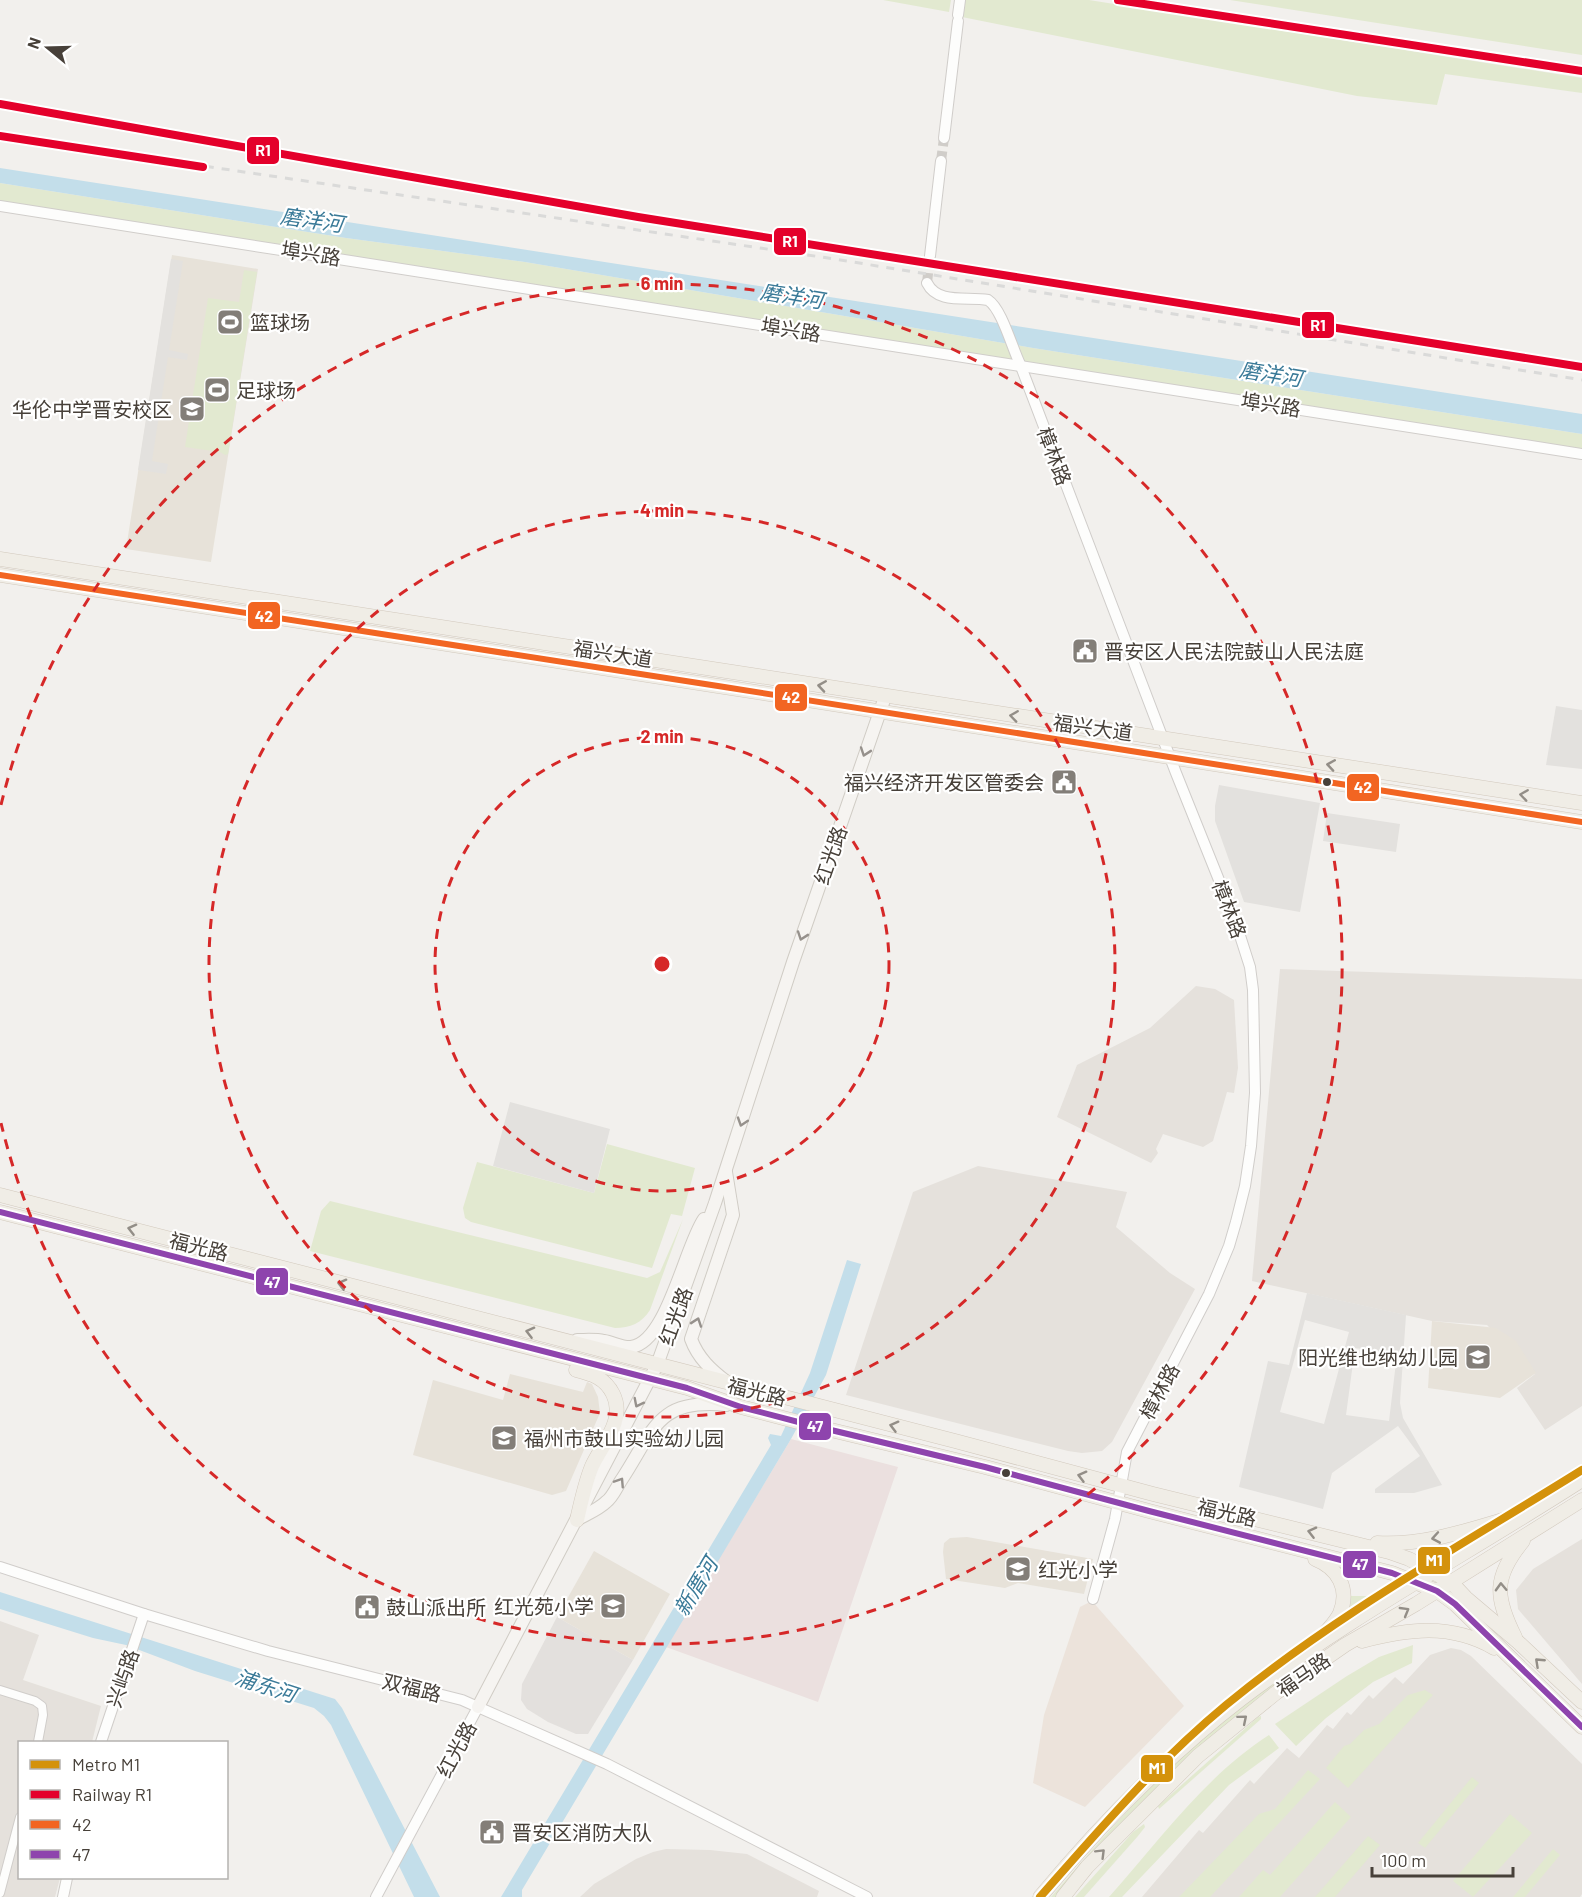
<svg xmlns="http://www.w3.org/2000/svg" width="1582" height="1897" viewBox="0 0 1582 1897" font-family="Barlow,'Noto Sans SC',sans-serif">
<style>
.residential{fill:#e5e1dc}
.commercial{fill:#ece3db}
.industrial{fill:#e3e0dd}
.education{fill:#e7e2d9}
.medical{fill:#ebe0df}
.green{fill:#e2e9d0}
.parking{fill:#e3e1de;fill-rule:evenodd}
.water{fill:#c3deea}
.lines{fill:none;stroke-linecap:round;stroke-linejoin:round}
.tertiary-tunnel{stroke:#d0cdc9;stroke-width:10;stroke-dasharray:10 5;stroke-linecap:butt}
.minor-casing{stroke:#d0cdca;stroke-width:10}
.tertiary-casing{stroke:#d0cdca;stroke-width:12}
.secondary-casing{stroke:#d0ccc5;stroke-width:14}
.primary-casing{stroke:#d2c9bd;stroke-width:15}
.minor{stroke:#fdfdfc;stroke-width:8}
.tertiary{stroke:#fdfdfc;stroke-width:10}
.secondary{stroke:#f6f4f1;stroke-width:12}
.primary{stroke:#f0ede6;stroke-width:14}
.rail{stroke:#dadad9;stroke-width:3;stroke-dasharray:8 8;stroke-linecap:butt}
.bus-1-casing{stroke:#fff;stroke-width:10}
.bus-2-casing{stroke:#fff;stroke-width:10}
.bus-1{stroke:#f26522;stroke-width:6}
.bus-2{stroke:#8e44ad;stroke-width:6}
.rail-1-casing{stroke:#fff;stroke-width:12}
.rail-1{stroke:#e4002b;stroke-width:8}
.metro-1-casing{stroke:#fff;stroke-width:12}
.metro-1{stroke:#d4920b;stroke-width:8}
.oneway{stroke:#938e87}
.oneway2{stroke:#96918c}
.ring{fill:none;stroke:#d62828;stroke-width:3;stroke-dasharray:10 8}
.bus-dot{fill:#474039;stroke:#fff;stroke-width:2}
.labels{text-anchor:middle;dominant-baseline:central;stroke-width:4.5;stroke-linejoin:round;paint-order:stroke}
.street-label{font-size:20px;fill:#474039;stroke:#fff}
.poi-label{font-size:20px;fill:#474039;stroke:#fff;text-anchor:start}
.water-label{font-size:21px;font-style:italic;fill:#3a7a98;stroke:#fff}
.centre{fill:#d62828;stroke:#fff;stroke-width:3}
.ring-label{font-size:18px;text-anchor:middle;font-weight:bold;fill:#d62828;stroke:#fff;stroke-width:4.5;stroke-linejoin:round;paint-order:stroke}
.line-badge{stroke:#fff;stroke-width:2}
.badge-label{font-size:16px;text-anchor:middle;font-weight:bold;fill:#fff}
</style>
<rect width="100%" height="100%" fill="#f2f0ed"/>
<!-- residential -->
<g class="residential">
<polygon points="1280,969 1582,979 1582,1406 1545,1430 1517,1388 1535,1374 1487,1325 1432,1321 1252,1281"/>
<polygon points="1196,986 1215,989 1234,1000 1238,1068 1234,1093 1227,1092 1213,1141 1203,1147 1163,1134 1156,1149 1158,1153 1151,1163 1057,1117 1077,1065 1150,1028"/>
<polygon points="978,1166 1127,1192 1116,1227 1170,1273 1195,1289 1112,1442 1102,1451 1082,1453 1068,1451 846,1395 913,1192"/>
<polygon points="1582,1539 1582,1684 1518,1609 1516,1590 1533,1569"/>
<polygon points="0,1621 39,1635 23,1680 101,1706 92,1742 20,1742 20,1878 60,1878 55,1897 0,1897"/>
<polygon points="1451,1648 1461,1650 1471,1656 1582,1764 1582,1894 1580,1897 1142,1897 1199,1830 1203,1833 1250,1780 1254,1784 1287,1748 1299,1758 1327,1725 1333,1729 1347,1712 1351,1715 1369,1695 1373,1699 1395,1677 1403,1684 1430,1655"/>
<polygon points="666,1849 710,1850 747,1854 819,1891 817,1897 580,1897 594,1884 636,1859 653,1852"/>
</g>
<!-- commercial -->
<polygon class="commercial" points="1092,1601 1184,1706 1085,1807 1033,1783 1044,1715 1080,1607"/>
<!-- industrial -->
<polygon class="industrial" points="557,1617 633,1660 588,1734 576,1734 548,1722 527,1709 521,1700 522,1684"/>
<!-- education -->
<g class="education">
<polygon points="172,255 258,269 211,562 126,549"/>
<polygon points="1432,1321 1496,1328 1516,1341 1536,1373 1500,1398 1428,1388"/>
<polygon points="510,1374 583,1392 587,1382 592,1384 598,1397 600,1413 566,1491 552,1495 413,1455 433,1380 503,1400"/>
<polygon points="967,1537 1093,1559 1084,1594 1018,1583 1005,1588 946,1579 943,1552 944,1543 950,1538"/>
<polygon points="594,1551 670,1594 633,1660 557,1617"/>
</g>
<!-- medical -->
<polygon class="medical" points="791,1439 898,1467 818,1702 666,1647"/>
<!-- green -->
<g class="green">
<polygon points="883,0 951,0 949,12"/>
<polygon points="964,0 1089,0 1582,78 1582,93 1445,74 1437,105 1357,96 962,17"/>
<polygon points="1230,0 1582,0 1582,55"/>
<polygon points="0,183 346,238 525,262 1033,348 1582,434 1582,451 0,203"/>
<polygon points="244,270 257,272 228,454 225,455 220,452 185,447 208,298 239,302"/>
<polygon points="607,1144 695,1168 682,1216 671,1214 652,1268 471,1222 465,1218 463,1208 477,1162 594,1193"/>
<path d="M330,1201l317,77 13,-6 23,-53 -33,91c-8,13 -20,18 -35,18l-305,-77 11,-40z"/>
<polygon points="1347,1596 1376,1596 1339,1620"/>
<polygon points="1413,1645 1412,1663 1373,1682 1326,1718 1296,1746 1275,1724 1347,1676 1379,1657"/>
<path d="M1307,1662l-115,91 -61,60 -74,84h-6c42,-49 85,-97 131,-141 38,-36 82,-67 125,-94z"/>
<polygon points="1425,1690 1433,1695 1348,1788 1326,1768 1344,1746 1350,1744 1364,1730 1379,1724 1408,1695"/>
<polygon points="1261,1716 1261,1719 1159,1809 1158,1806 1258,1717"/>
<path d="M1269,1735l10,13 -50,37 -107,112h-13c51,-57 95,-120 160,-162z"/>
<polygon points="1308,1770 1320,1779 1210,1897 1179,1897 1259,1814 1275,1809"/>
<polygon points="1472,1777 1479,1783 1425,1848 1418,1843"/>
<polygon points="1335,1802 1351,1817 1280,1897 1239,1897 1263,1870 1270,1875"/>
<polygon points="1510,1814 1532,1833 1473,1897 1453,1881"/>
<polygon points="1144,1824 1145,1827 1138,1836 1084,1897 1075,1897 1133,1832"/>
<polygon points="1368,1836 1380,1845 1335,1897 1315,1897"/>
<polygon points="1553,1849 1560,1855 1525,1897 1513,1897"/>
</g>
<!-- parking -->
<g class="parking">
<polygon points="171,259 183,261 169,350 188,354 187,360 168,357 152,461 168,464 166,474 138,470"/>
<polygon points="1556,706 1582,710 1582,769 1546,765"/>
<polygon points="1219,785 1320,803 1300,912 1244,902 1215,821 1215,806"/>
<polygon points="1327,813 1400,824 1396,852 1323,841"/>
<polygon points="510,1102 610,1129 594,1193 493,1166"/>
<path d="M1307,1293l99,22 -6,88 3,15 39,67 -28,8h-39v-4l45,-33 -22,-30 -66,47 -9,36 -84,-22 29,-126 21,4zM1305,1320l44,12 -25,92 -44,-12zM1355,1348l42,6 -8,67 -43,-6z"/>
</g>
<!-- water -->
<g class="water">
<polygon points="0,168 1582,414 1582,434 1033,348 525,262 346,238 0,183"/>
<polygon points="847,1260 861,1264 826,1375 791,1439 522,1890 522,1897 501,1897 771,1445 768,1438 770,1434 781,1436 810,1373"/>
<polygon points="0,1592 335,1699 342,1708 440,1897 414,1897 331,1725 324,1716 314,1708 195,1671 126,1645 93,1638 0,1609"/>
</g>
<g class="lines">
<!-- tertiary-tunnel -->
<g class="tertiary-tunnel">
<polyline points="941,161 944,138"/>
<polyline points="927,283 930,256"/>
</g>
<defs>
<g id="minor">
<polyline points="0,1690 35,1701 42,1706 43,1715 38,1742"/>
<polyline points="0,1893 20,1817"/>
</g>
<g id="tertiary">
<polyline points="958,15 960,0"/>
<polyline points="944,138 958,21"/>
<polyline points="0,206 1582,454"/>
<polyline points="930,256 941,161"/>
<path d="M927,283c11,22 41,13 61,17 14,9 24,48 32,64l156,409 59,147 15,47 3,23 2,103 -4,53 -6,40 -9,36 -7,24 -20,48 -82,158 -12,67 -22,80"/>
<polyline points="0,1567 144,1614 268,1651 462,1700 607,1764 867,1897"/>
<polyline points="101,1742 144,1614"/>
<polyline points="63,1897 67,1878"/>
<polyline points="376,1897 478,1707"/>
</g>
<g id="secondary">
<path d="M726,1172l7,43 -42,124c7,19 20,31 36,43"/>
<path d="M577,1340c9,0 18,-1 27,1 8,1 19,7 27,6 36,-4 54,-101 73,-128"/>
<path d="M578,1519c9,-5 21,-10 28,-17 7,-5 11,-16 16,-23 32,-49 35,-81 104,-74"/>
<polyline points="478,1707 657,1365 715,1203 793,962 885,697"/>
</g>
<g id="primary">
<polyline points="0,559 1582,803"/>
<polyline points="0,575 718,686 1582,822"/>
<polyline points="0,1195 955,1441 1153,1494 1389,1552 1409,1559 1451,1582 1466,1598 1518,1642 1582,1702"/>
<polyline points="0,1212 687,1388 741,1407 806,1424 985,1467 1149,1511 1392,1573 1437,1591 1455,1604 1582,1727"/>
<path d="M576,1370c16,4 29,8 37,24 13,26 -11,50 -21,72 -7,17 -11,36 -15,54"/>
<path d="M1377,1543c48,3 94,-14 139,-27"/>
<path d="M1315,1559c23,9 35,30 25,54 -4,9 -12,16 -18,24"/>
<path d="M1515,1637c-20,-40 -22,-60 8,-96"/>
<path d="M1362,1641c46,-12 89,-18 132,7"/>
<path d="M1040,1897c60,-72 127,-141 201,-198 108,-82 228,-146 341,-219"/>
<polyline points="1063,1897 1087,1867 1198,1756 1277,1692 1345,1645 1416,1604 1582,1500"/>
</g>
</defs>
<!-- minor casing -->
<use href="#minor" class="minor-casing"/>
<!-- tertiary casing -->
<use href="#tertiary" class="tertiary-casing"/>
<!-- secondary casing -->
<use href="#secondary" class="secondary-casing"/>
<!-- primary casing -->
<use href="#primary" class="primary-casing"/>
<!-- minor -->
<use href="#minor" class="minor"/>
<!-- tertiary -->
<use href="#tertiary" class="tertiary"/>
<!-- secondary -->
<use href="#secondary" class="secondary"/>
<!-- primary -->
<use href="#primary" class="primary"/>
<!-- rail -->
<g class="rail">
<polyline points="1118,0 1582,71"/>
<polyline points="0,104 638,217 1582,367"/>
<polyline points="0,136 828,258 1582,380"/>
</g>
<defs>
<polyline id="bus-1" points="0,575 718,686 1582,822"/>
<polyline id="bus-2" points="0,1212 687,1388 741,1407 806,1424 985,1467 1149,1511 1392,1573 1437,1591 1455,1604 1582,1727"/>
</defs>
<!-- bus-1 casing -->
<use href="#bus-1" class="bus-1-casing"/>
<!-- bus-2 casing -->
<use href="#bus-2" class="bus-2-casing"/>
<!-- bus-1 -->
<use href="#bus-1" class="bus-1"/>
<!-- bus-2 -->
<use href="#bus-2" class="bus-2"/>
<defs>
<g id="rail-1">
<polyline points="1118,0 1582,71"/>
<polyline points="0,104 638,217 1582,367"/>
<polyline points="0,136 203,167"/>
</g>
</defs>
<!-- rail-1 casing -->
<use href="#rail-1" class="rail-1-casing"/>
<!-- rail-1 -->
<use href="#rail-1" class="rail-1"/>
<defs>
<path id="metro-1" d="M1040,1897c59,-67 117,-135 186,-192 109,-90 236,-160 356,-235"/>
</defs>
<!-- metro-1 casing -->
<use href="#metro-1" class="metro-1-casing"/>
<!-- metro-1 -->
<use href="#metro-1" class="metro-1"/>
</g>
<!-- one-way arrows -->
<defs><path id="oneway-chevron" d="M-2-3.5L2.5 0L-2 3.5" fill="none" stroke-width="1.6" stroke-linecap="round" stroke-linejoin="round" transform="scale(1.5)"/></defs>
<g class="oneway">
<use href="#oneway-chevron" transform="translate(822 686) rotate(-171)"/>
<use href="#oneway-chevron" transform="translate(1014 716) rotate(-172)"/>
<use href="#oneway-chevron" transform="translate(1331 765) rotate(-171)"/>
<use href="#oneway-chevron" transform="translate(1524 795) rotate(-172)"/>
<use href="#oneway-chevron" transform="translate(132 1229) rotate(-166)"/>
<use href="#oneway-chevron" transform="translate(342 1284) rotate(-166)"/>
<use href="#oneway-chevron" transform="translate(530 1332) rotate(-166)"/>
<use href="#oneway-chevron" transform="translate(894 1426) rotate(-165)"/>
<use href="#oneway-chevron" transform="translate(1082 1476) rotate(-165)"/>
<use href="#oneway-chevron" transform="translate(1312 1532) rotate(-166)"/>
<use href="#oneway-chevron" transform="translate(1436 1538) rotate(170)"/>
<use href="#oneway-chevron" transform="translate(1501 1587) rotate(-92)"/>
<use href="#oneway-chevron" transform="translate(1405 1611) rotate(-30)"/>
<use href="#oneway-chevron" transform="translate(1539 1662) rotate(-137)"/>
<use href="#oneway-chevron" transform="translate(1243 1719) rotate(-40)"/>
<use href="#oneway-chevron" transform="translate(1101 1853) rotate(-45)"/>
</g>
<g class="oneway2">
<use href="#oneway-chevron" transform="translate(865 752) rotate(109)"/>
<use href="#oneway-chevron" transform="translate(802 936) rotate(109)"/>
<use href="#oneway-chevron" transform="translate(742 1122) rotate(108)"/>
<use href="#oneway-chevron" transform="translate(697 1322) rotate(-71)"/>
<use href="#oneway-chevron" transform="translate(638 1403) rotate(117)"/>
<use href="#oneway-chevron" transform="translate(620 1482) rotate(-57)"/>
</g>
<!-- distance rings -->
<g class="ring">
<circle cx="662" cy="964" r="227"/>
<circle cx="662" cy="964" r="453"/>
<path d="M1 805A680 680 0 1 1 1 1123"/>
</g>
<!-- icons -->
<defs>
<symbol id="stadium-square" viewBox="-11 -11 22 22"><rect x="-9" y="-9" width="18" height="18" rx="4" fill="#837e78" stroke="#fff"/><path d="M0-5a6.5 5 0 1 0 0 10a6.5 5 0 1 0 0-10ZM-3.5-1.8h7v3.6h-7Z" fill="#fff"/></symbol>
<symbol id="school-square" viewBox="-11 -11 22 22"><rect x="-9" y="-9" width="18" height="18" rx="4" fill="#837e78" stroke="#fff"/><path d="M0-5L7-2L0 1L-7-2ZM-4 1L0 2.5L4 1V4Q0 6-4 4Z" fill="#fff"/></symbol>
<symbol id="civic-square" viewBox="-11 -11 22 22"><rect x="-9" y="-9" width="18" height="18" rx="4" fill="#837e78" stroke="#fff"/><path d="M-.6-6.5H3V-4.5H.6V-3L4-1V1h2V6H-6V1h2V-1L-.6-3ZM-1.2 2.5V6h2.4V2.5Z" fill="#fff"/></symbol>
</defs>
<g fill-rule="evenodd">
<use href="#stadium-square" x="215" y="307" width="30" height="30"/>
<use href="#stadium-square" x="202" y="375" width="30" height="30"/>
<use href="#school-square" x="177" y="394" width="30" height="30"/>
<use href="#civic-square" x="1070" y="636" width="30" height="30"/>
<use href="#civic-square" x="1049" y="767" width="30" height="30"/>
<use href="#school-square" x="1463" y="1342" width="30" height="30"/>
<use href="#school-square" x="489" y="1423" width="30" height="30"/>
<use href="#school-square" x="1003" y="1554" width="30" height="30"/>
<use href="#school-square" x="598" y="1591" width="30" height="30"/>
<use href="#civic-square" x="352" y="1592" width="30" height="30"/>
<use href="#civic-square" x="477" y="1817" width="30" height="30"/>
</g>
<!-- markers -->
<g class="bus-dot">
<circle cx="1327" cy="782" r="5"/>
<circle cx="1006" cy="1473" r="5"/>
</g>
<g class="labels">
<!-- street labels -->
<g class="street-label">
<text transform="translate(311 253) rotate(9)">埠兴路</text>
<text transform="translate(791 329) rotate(9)">埠兴路</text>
<text transform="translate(1271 404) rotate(9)">埠兴路</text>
<text transform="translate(1055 456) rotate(69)">樟林路</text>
<text transform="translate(613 653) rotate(9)">福兴大道</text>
<text transform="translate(1093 727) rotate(8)">福兴大道</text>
<text transform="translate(830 855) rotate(-71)">红光路</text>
<text transform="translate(1230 909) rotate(69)">樟林路</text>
<text transform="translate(199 1246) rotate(14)">福光路</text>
<text transform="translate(675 1316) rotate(-70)">红光路</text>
<text transform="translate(757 1391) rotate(14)">福光路</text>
<text transform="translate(1159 1391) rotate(-62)">樟林路</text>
<text transform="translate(1227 1512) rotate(13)">福光路</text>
<text transform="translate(1303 1674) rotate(-35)">福马路</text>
<text transform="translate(122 1678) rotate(-71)">兴屿路</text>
<text transform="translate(412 1687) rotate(14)">双福路</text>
<text transform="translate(456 1749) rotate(-62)">红光路</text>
</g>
<!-- poi labels -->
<g class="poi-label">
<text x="250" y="322">篮球场</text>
<text x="236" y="390">足球场</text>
<text x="172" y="409" text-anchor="end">华伦中学晋安校区</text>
<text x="1104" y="651">晋安区人民法院鼓山人民法庭</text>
<text x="1044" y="782" text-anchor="end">福兴经济开发区管委会</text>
<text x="1458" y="1357" text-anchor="end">阳光维也纳幼儿园</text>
<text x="524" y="1438">福州市鼓山实验幼儿园</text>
<text x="1038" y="1569">红光小学</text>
<text x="594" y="1606" text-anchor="end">红光苑小学</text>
<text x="386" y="1607">鼓山派出所</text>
<text x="512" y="1832">晋安区消防大队</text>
</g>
<!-- water labels -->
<g class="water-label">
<text transform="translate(312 219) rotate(8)">磨洋河</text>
<text transform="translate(792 295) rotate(9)">磨洋河</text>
<text transform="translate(1271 373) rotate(9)">磨洋河</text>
<text transform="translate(695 1586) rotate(-59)">新厝河</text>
<text transform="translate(266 1685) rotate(18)">浦东河</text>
</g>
</g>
<circle cx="662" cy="964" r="9" class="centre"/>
<g class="ring-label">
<text x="662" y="290">6 min</text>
<text x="662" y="517">4 min</text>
<text x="662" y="743">2 min</text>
</g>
<g class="line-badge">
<rect x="246" y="136" width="34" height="29" rx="6" fill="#e4002b"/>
<rect x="773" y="227" width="34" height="29" rx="6" fill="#e4002b"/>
<rect x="1301" y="311" width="34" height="28" rx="6" fill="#e4002b"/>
<rect x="247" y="601" width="34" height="29" rx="6" fill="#f26522"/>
<rect x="774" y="683" width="34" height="29" rx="6" fill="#f26522"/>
<rect x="1346" y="773" width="34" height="29" rx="6" fill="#f26522"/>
<rect x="255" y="1267" width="34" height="29" rx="6" fill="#8e44ad"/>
<rect x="798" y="1412" width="34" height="29" rx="6" fill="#8e44ad"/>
<rect x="1417" y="1546" width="34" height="29" rx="6" fill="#d4920b"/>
<rect x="1342" y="1550" width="35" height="29" rx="6" fill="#8e44ad"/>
<rect x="1140" y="1754" width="34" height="29" rx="6" fill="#d4920b"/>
</g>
<g class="badge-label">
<text x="263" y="156">R1</text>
<text x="790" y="247">R1</text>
<text x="1318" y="331">R1</text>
<text x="264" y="622">42</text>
<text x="791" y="703">42</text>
<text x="1363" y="793">42</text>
<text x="272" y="1288">47</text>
<text x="815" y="1432">47</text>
<text x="1434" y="1566">M1</text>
<text x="1360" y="1570">47</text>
<text x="1157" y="1774">M1</text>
</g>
<!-- legend -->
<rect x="18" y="1741" width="210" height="138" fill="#ffffff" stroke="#b5b3b0" stroke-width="1.5"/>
<rect x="30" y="1760" width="30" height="9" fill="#d4920b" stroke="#b5b3b0" stroke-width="1.5"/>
<text x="72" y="1771" font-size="18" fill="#474039">Metro M1</text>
<rect x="30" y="1790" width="30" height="9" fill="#e4002b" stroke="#b5b3b0" stroke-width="1.5"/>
<text x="72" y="1801" font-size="18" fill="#474039">Railway R1</text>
<rect x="30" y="1820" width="30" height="9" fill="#f26522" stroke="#b5b3b0" stroke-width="1.5"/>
<text x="72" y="1831" font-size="18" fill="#474039">42</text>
<rect x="30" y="1850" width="30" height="9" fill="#8e44ad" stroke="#b5b3b0" stroke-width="1.5"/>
<text x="72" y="1861" font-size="18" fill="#474039">47</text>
<!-- north arrow -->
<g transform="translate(48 48) rotate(289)" stroke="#ffffff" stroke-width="4.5" paint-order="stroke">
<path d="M0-4.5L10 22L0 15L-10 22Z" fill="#474039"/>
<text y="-9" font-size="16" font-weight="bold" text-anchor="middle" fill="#474039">N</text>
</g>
<!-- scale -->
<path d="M1372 1867v9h141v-9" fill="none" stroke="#474039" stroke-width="3"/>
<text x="1381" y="1867" font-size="18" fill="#474039" stroke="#ffffff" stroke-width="4.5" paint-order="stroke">100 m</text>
</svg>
